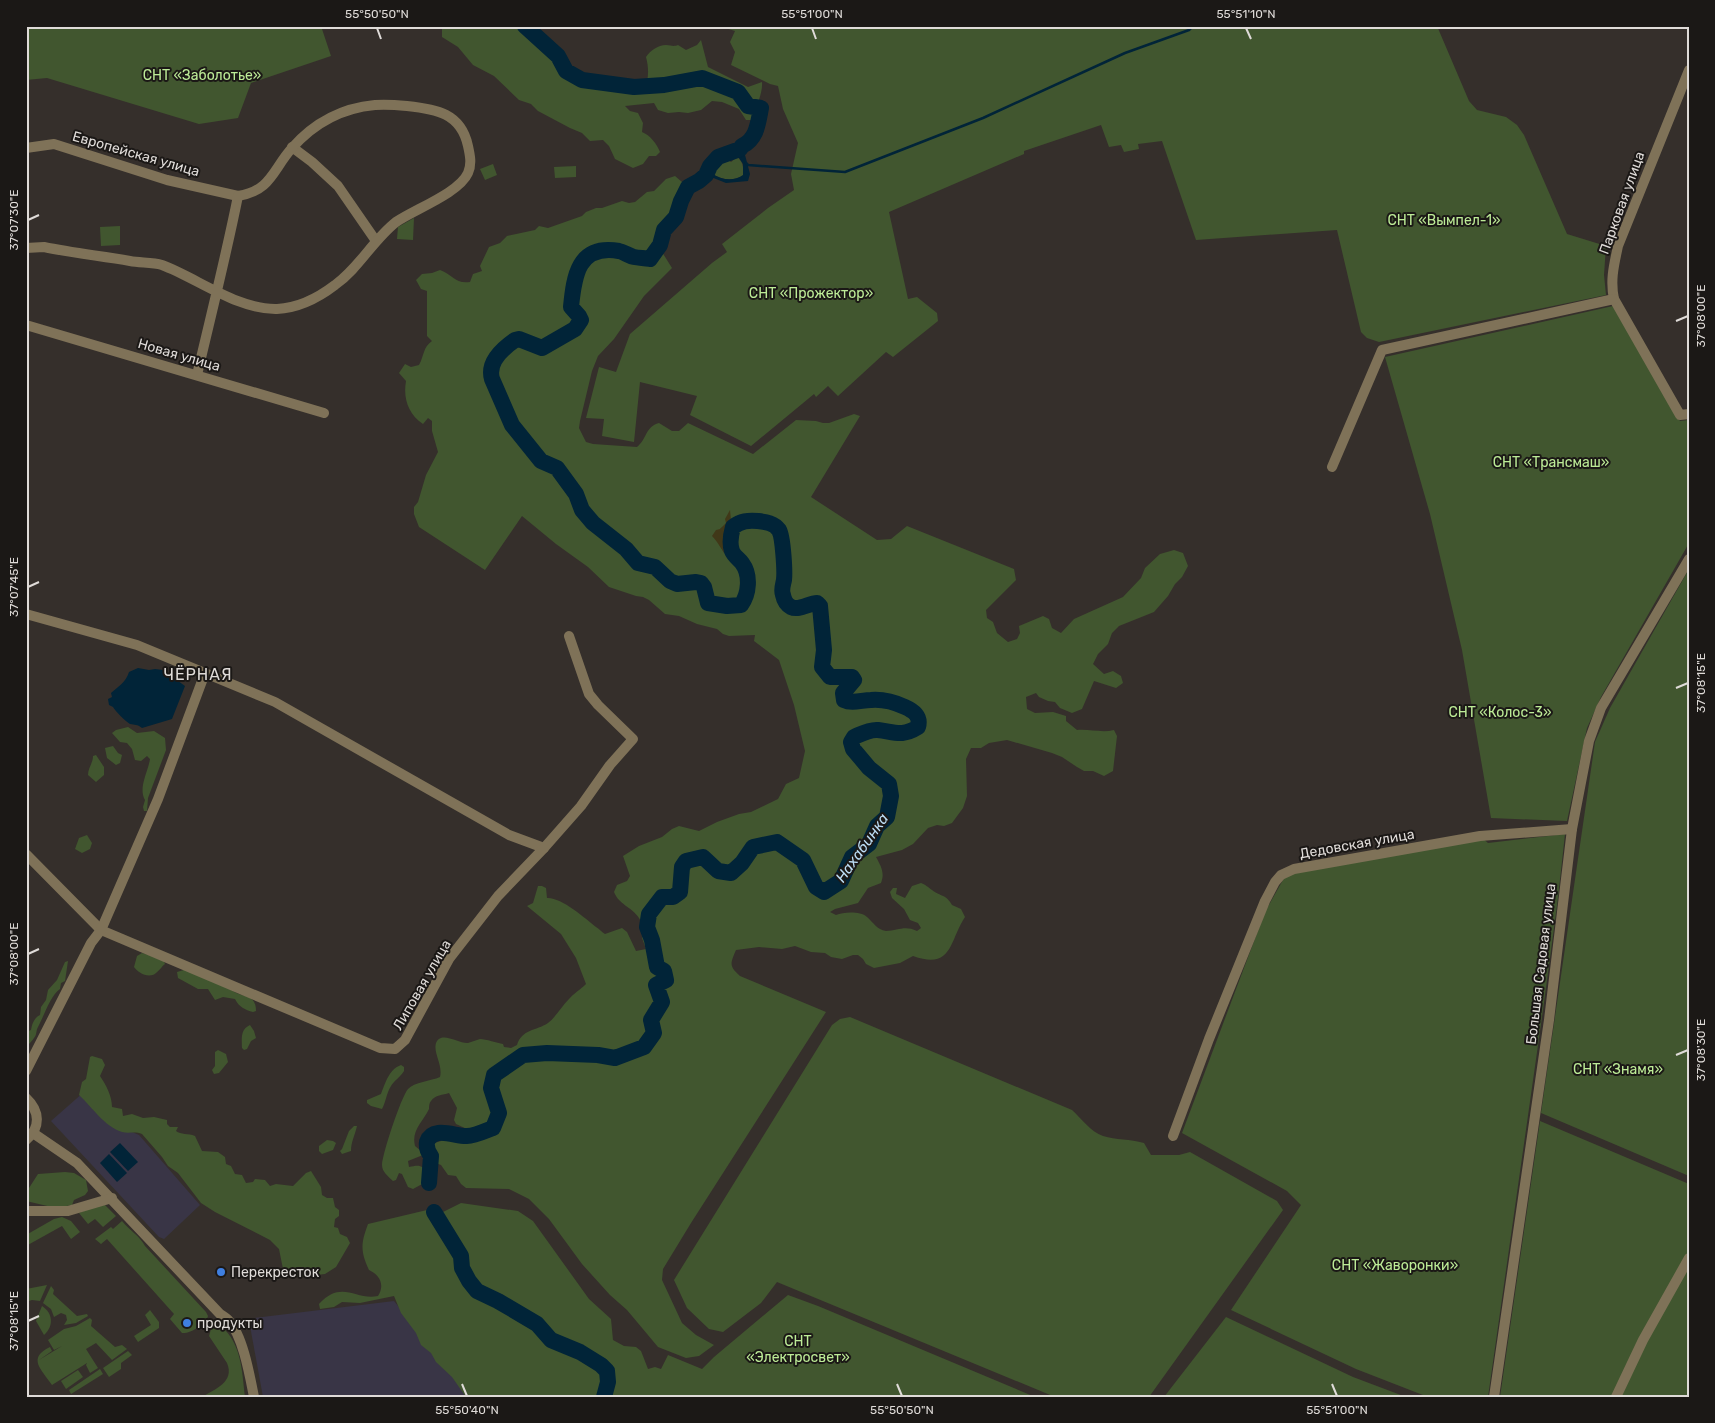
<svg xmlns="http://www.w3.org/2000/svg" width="1715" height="1423" viewBox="0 0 1715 1423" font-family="Rubik,sans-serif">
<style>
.industrial{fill:#393546}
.green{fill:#41562f;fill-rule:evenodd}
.sand{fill:#403818}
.water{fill:#012438;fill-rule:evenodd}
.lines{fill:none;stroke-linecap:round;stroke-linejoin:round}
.stream{stroke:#012438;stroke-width:2.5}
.river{stroke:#012438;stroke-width:16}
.minor{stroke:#7f7258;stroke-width:10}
.tertiary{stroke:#7f7258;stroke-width:10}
.ticks{fill:none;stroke:#dfdbd8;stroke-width:2}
.shop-dot{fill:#3f7fe0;stroke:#1b1816;stroke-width:2}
.labels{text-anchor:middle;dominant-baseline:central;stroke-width:4;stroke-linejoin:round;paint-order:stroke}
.park-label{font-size:14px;fill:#bdec97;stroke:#1b1816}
.street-label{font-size:14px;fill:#dfdbd8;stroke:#1b1816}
.poi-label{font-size:14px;fill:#dfdbd8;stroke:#1b1816;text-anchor:start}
.water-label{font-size:15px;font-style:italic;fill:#bddef6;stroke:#1b1816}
.quarter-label{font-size:16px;letter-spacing:1px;fill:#dfdbd8;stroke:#1b1816}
.neatline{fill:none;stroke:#dfdbd8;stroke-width:2}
.ticks-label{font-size:12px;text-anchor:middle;fill:#dfdbd8}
</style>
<rect width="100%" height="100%" fill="#352f2b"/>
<!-- industrial -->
<g class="industrial">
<polygon points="84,1092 116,1125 139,1135 200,1205 164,1239 159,1237 51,1121"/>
<polygon points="394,1301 472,1397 263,1397 250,1326 253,1318"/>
</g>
<!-- green -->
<g class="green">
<polygon points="26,26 321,26 331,56 251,83 238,118 199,124 47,78 26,80"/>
<path d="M442,26h78c3,6 20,18 25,21 7,2 14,0 20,6l-4,15c12,8 29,13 43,17 6,1 10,1 15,6l4,-7 7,-4 6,2 2,9 6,-1c5,-10 5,-22 2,-33 4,-6 12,-12 20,-12 5,0 7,2 12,0l8,5 11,-5 4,-5 7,27 40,20 14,-5c1,12 -6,22 -7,34l-4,4h-5l-7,-11 -17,-7 -10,-1 -11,9 -13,3 -9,-1 -11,1 -10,-3 -4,-7 -29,3 5,5 8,2 5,10 -1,9c8,3 15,12 18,20l-4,4h-7l-6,8 -10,4 -18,-9 -6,-13 -6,-6 -13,1 -8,-8 -12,-5 -32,-17 -7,-7 -12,-4 -25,-24 -21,-11 -15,-18 -16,-10z"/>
<polygon points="719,26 1437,26 1469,101 1477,110 1506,117 1517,125 1524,135 1567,234 1606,246 1604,275 1606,295 1379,342 1367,338 1361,332 1337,230 1196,240 1162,141 1138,144 1139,149 1124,152 1121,145 1109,147 1101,125 1024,151 1024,154 889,212 908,299 917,297 937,313 938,321 893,357 886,352 838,396 828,386 816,397 814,394 751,446 690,415 697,396 640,382 634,442 602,436 604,419 586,418 599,367 616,372 630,334 712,263 727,252 722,244 768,208 794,190 791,174 798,143 783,109 778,86 770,84 731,65 735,52 730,42 735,31"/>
<path d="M724,157l7,5 6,-5c6,4 6,10 7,18 -11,7 -22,5 -33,-2l2,-8h3z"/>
<polygon points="493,164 497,175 485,180 480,169"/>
<polygon points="576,166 576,177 555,178 554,167"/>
<path d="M675,176l7,6v6l-9,29 -12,6 -6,22 7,7 10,16 -28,28 -30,43 -16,17 -6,15 -12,50 -1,7 7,14 7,2 44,3c10,-8 8,-20 22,-24l13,8h7l9,-8 65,31 43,-34 20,1 7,2h6l25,-9 6,2 -49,81 66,43 14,-1 16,-13 107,43 2,11 -30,30 1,8 6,4 4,11 11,9 9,-3 3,-6 -1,-7 24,-10 6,3 3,9 9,5 13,-14 49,-22 18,-19 4,-10 15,-14 14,-4 9,3 5,13 -6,11 -7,7 -7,12 -14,16 -35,14 -7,7 -4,11 -10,10 -5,10 11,10 9,-3 8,5 2,7 -7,5 -22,-7 -12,28 -10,4 -12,-5 -5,-6 -7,-1 -9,-4 -3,-4 -10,4 1,12 8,4 18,-1 13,4v5l11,9c13,-1 25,3 37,0l3,6 -4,35 -9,5 -11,-5h-9l-7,-4 -15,-10 -10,-4 -45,-13 -18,3 -8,5h-10l-5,11 1,37 -4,12 -11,15 -8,3 -7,-1 -9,3 -15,16 -11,6 -26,7c5,9 9,16 5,26l-13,5 -10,15 -23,6 -5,3 6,3c8,-3 24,-4 31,2 6,5 10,13 19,14 12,0 18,-6 31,0l4,-3 -3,-5 -8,-3 -6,-11 -12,-11 -2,-6 3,-4h4l-1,6 9,4 7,-12 9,-3c5,2 7,4 11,7 9,7 14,4 20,15l9,4 4,8c-16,24 -12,53 -52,39l-13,7 -26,5 -8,-4 -3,-5 -5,-4h-5l-11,4 -11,-2 -6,-4 -14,-1 -16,-6 -13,3 -23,-2 -23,3c-6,14 -7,16 4,26l86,36 -135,211 -28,46 -1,11 20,43 14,12 18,10 -15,11 -13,2 -28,-11 -31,-37 -17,-15 -28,-31 -33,-45 -20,-20 -20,-10 -43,-1 -5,-4 -5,-8 -8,-1 -7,-10 -14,-5 -2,-5 6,-11 27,-8 4,3 11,-5 -6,-5 -11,-5 -2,-4 3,-12 -8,-15c-6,2 -14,2 -18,8 -2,2 -2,6 -2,8 -6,13 -18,21 -14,37l6,5 2,4 -15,6 1,6c9,-2 14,-3 18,7l-3,9 -11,6 -5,-2 -6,-13 -3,-1 -3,7 -3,1c-5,-5 -11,-9 -11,-16 0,-10 19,-68 26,-76 6,-7 23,-8 32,-12 3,-12 -7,-24 -4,-34 5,-13 23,1 32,0 4,-1 8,-3 12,-4 6,0 17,4 23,5l1,3 7,1 6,-3c5,-16 19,-14 31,-22 7,-5 14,-17 21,-24 4,-5 12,-10 17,-15l-10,-26 -15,-24 -34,-28 6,-3 5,-17h4l4,2 1,10c14,-1 38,20 49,29 4,2 5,5 9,7l17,-6 5,4 9,19 10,-2 -4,-11 3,-5c-2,-5 -3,-11 -6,-15 -8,-12 -20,-13 -25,-26l3,-7 10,-4 3,-5 -7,-20 16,-10 23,-9 10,-8 7,-3 20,5 18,-9 22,-8 12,-2 27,-13 8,-15 13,-6 6,-27 -11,-46 -15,-45 -25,-19 1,-6 -26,1 -6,-2 -6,-5 -20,-5 -18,-8 -14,-2 -16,-14 -6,-3 -7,-1 -27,-9 -21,-20 -32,-23 -34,-28 -37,54 -66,-43 -5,-13v-7l4,-5 8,-27 12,-23 -6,-21v-10l-4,-3 -5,6c-15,-10 -20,-26 -17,-43l-7,-8 6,-9 6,3 8,-2c5,-9 4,-18 13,-24l-5,-5v-45l-6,-2 -5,-9 6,-6 10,-1 8,-3c13,5 15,14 30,12l3,-8 9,-3 -2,-5 9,-19 11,-4 7,-7 28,-6 4,-4 9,2 34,-12 4,-4 10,-4h6l20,-7 7,2 6,-1 12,-10 7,-1 12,-12zM731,520l3,3 -2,7 2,5v11l-10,7 -5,-9 1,-15z"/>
<polygon points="414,218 413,240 397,239 398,227"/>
<polygon points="120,226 120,245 101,246 100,227"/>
<polygon points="1613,306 1680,421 1689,420 1689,543 1601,697 1587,728 1567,821 1491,818 1462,650 1430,514 1385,357"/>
<polygon points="1689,569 1689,1176 1541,1113 1595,742 1610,708"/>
<path d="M128,727l9,6 17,-2 11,7 1,12 -18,48 -1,13h-3l-1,-4 2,-7c-7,-12 3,-28 5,-41l-3,-3 -6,5 -6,-1 -3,-11 -5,-6 -7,-1 -8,-9 4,-3z"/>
<polygon points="113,746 118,753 122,755 120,763 116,765 107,758 105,748"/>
<path d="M96,755l8,12v8l-8,7 -8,-7c0,-7 5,-12 5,-19z"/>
<polygon points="1565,834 1558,898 1543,1010 1488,1397 1428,1397 1356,1369 1231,1310 1301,1205 1287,1191 1182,1133 1265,912 1288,871 1480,836 1488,843"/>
<polygon points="87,835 92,843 90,849 82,853 75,849 79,838"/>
<path d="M142,953l21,6 2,5c-3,2 -5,6 -9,9 -7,6 -18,0 -22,-6l3,-11z"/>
<path d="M68,961l-3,20 -4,2 -1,6c-10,7 -16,27 -22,38 -2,3 -1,8 -4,11 -2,3 -5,6 -8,9v-15l5,-2c1,-6 3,-12 9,-15l1,-8 5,-7 2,-10 9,-10 8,-18z"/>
<path d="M187,969l43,18c7,13 26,3 26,24l-3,1c-8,-2 -14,-5 -18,-13l-12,-2 -8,3 -7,-11h-10l-20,-11 -1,-6z"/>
<path d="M850,1017l222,93c9,8 19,22 31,26 13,4 27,3 41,7l7,12h28l11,-3 87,49 6,9 -134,187h-94l-278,-115 -16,21 -38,29 -14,-3 -22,-21 -13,-28 158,-255 8,-6z"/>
<path d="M250,1025l4,6 2,7 -5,3 -4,8 -3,1 -2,-2c0,-10 -2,-18 8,-23z"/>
<polygon points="218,1050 226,1054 228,1062 219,1073 214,1074 212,1070 215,1066 215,1052"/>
<path d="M92,1056l10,3 3,6 -5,11c6,9 12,20 12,31l10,2 1,7 9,-2 11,4 11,-1 13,3v4l3,3h8l-2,4c5,4 12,2 19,5l7,15 16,1 7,5 1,7 5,2 4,8 7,1 4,8 7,-1 2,-3 10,1 5,6 6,-2 17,2 13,-13 5,-2 10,16 1,8 5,3h6l2,9 4,3v6l-4,3 -1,8 4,1 2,6 7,3 3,6 -14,24 -11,7 -26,3 -16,-8 -4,-20 -9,-9 -55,-28 -14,-9 -23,-30 -10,-7 -6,-9 -20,-23c-7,-3 -13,0 -20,-2 -18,-6 -29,-24 -43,-37l3,-13 4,-3 4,-22z"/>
<path d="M401,1065l3,2v4c-3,5 -11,11 -13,15 -5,8 -5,16 -9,23l-11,-3 -4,-3v-3l14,-6c4,-10 8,-25 20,-29z"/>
<polygon points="1540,1121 1689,1184 1689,1250 1633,1352 1612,1397 1500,1397"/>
<path d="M354,1126h3c-2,9 -6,16 -6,25l-9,3 -2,-3 2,-2 7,-18z"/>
<polygon points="327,1140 333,1141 336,1143 333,1150 322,1154 319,1151 319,1146"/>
<polygon points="65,1172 74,1173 86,1180 88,1191 85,1195 74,1200 72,1205 56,1208 26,1201 29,1188 38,1174"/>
<path d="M461,1203l57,8 15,10 56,78 22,20 2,21 11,6 12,1 5,4 7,18 7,-2 6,2 7,-14 34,14 12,-12 74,-62 30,11 217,91h-569l-14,-20 -16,-15 -5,-9 -10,-8 -5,-12 -15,-20 -7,-17 -34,7 -18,-1 -8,5 -14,2 -1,-5c23,-25 37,-3 59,-8 7,-11 2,-21 -9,-26 -9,-19 -8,-27 -1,-46l59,-14 10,5z"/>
<polygon points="98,1205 105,1205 116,1216 103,1227 95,1219 88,1224 79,1213"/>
<polygon points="62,1217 71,1221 80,1232 71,1239 62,1226 26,1246 26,1235 54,1219"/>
<path d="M122,1221c7,9 18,15 23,25l61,66 2,4c-2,8 -18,18 -26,17l-12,-14 4,-5 -67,-75 -6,5 -6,-5 16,-12 2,2z"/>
<polygon points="1689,1264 1689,1397 1620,1397 1642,1348"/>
<polygon points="47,1285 40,1301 32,1300 26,1302 26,1289"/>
<polygon points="51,1286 54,1290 53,1294 77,1316 87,1314 88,1316 76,1323 64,1325 67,1320 66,1315 61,1313 54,1317 51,1309 43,1303"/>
<path d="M42,1306c11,7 12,20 2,29l-8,-14z"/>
<polygon points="150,1310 159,1322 159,1328 138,1342 134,1336 151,1325 145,1315"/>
<polygon points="1226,1317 1353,1377 1406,1397 1164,1397"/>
<path d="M90,1318l2,2 -1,6 24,21 7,-2 5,4 -15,11 -16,-17 -10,6 12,19 -8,5 -4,-8 1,-2 -35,22c-11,-16 -25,-27 -2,-38l2,4 -13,9 23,-14 -8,4 -6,-10 16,-11 12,-3z"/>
<path d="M217,1326h4c21,18 21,46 24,71h-43c13,-8 33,-15 25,-34l-18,-27 2,-7z"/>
<polygon points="128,1351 132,1355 121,1363 121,1369 109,1377 103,1368"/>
<polygon points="100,1369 103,1374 71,1394 69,1390"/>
<polygon points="78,1370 83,1377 66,1389 61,1381"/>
</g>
<!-- sand -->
<path class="sand" d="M730,510l1,10 3,3h4l-5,4c-1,7 2,21 5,28l-8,3c-8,-6 -11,-15 -18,-22l4,-6 4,-1 6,-6 -1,-4z"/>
<!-- water -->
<g class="water">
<path d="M748,143l-1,4 -3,4 6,23 -2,7 -22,2 -15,-6 -4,4h-8c10,-22 15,-30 39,-33l4,-4zM737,151l3,2 -1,5 4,6v11c-10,7 -21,5 -32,-2l2,-8h3l10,-9z"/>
<polygon points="672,221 674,224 671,227 671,232 665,235 660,245 655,245 657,230 661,223"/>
<path d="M138,668l11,2 6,-1 8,1 22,16 -13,33 -30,9c-5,-4 -7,-3 -12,-4 -4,-2 -15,-13 -17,-17l-4,-2 -1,-6 4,-2 -1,-4c7,-6 15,-11 18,-21z"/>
<polygon points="120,1143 138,1162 128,1171 110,1152"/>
<polygon points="109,1154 127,1173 117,1182 100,1163"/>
</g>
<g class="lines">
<!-- stream -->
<polyline class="stream" points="746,163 748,165 845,172 983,118 1125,53 1189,30 1193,26"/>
<!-- river -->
<g class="river">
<path d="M429,1183l2,-27c-3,-4 -5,-8 -4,-14 6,-17 29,-5 40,-6 8,0 18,-5 26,-8l6,-15 -8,-25 3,-13 29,-20 24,-2 51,2 17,3 29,-11 10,-14 -3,-13 11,-18 -6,-17 10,-5 -2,-9 -7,-4 -5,-27 -5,-13 2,-13 13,-17h11l7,-5 2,-25 4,-6 17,-4 15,14 13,2 11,-10 11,-16 24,-5 26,18 13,27 8,5 17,-11 11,-24 17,-13 8,-18 10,-9 4,-21 -2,-12 -20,-16 -16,-19 -2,-7 3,-5c7,-3 16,-8 24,-7 17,2 24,7 40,-3 3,-11 -4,-16 -13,-20 -11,-5 -22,-8 -34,-7 -9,0 -19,4 -27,0l-1,-7 11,-13 -2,-3h-22l-8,-10 2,-17 -4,-44 -3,-3c-8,0 -18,8 -26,4 -4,-2 -7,-7 -8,-12 -2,-5 0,-10 1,-15 1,-9 -1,-43 -5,-50 -5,-7 -13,-8 -21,-9 -10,-1 -17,0 -25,6 -2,7 -4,16 -1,24 2,5 7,8 10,12 9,12 7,31 -1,42l-14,1 -19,-3 -4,-16 -3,-4 -5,-1 -19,2 -7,-3 -15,-14 -17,-4 -12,-14 -33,-26 -11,-13 -6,-16 -19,-26 -16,-7 -29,-36 -20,-46c-5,-17 10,-30 23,-39l4,-1 23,9 33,-19 6,-9 -2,-4 -8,-9c3,-31 7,-63 48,-56 5,1 10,5 15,6 5,1 11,1 16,2l10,-14 4,-15 12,-13 5,-16 7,-14 11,-6 7,-6 4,-9 8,-9 22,-8 2,-3c15,-7 16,-23 19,-38l-13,-2 -10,-14 -36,-14 -38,7 -30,2 -52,-7 -16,-9 -8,-15 -33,-30"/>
<polyline points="434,1212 461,1256 462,1268 469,1281 477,1291 498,1301 537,1324 551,1340 580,1352 601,1365 607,1371 608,1382 604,1397"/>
</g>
<!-- minor -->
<g class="minor">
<path d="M1689,70l-71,176c-4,19 -8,34 -4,53l66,116 9,-1"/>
<polyline points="292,147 312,162 338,186 376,241"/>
<polyline points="26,148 54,144 167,180 238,196"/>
<path d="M26,248l18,-1c28,6 58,9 86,14 10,2 22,1 32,4 35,13 76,45 115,44 21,-1 41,-11 58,-24 24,-17 38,-45 61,-63 19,-13 63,-29 72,-49 4,-9 2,-18 0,-27 -7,-33 -32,-37 -61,-40 -10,-1 -21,-2 -32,-1 -33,3 -61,18 -83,43 -19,21 -21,43 -54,48 -12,60 -27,119 -41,179"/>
<polyline points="26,325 324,413"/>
<polyline points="1332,467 1382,350 1614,299"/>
<polyline points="26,614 137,645 275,702 509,835 544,848"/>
<polyline points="26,854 101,930 380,1048 395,1049 405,1040 449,959 498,896 544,848 581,806 610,765 633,739 598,705 589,694 569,636"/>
<polyline points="26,1071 91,943 101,930 158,799 205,673"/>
<polyline points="1173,1136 1209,1039 1265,901 1275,882 1281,875 1294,869 1480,836 1572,829"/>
<polyline points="1616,1397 1643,1340 1689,1258"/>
</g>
<!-- tertiary -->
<g class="tertiary">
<path d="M26,1098c14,13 15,30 0,42"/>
<path d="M33,1133l44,30 143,151c3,2 7,4 9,7 14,15 21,56 25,76"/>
<polyline points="26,1211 68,1211 112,1198"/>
<polyline points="1494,1397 1549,1020 1572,829 1589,741 1601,708 1689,559"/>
</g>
</g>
<!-- ticks -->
<path class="ticks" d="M377,28l4,11M812,28l4,11M1246,28l5,11M28,220l11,-5M1676,321l12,-5M28,587l11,-5M1676,688l12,-5M28,954l11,-5M1676,1055l12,-5M28,1321l11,-5M462,1384l5,12M897,1384l5,12M1332,1384l5,12"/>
<!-- markers -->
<g class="shop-dot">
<circle cx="221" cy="1272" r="5"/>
<circle cx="187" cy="1323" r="5"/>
</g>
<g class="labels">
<!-- park labels -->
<g class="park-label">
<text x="202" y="75">СНТ «Заболотье»</text>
<text x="1444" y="220">СНТ «Вымпел-1»</text>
<text x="811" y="293">СНТ «Прожектор»</text>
<text x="1551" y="462">СНТ «Трансмаш»</text>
<text x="1500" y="712">СНТ «Колос-3»</text>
<text x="1618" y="1069">СНТ «Знамя»</text>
<text x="1395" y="1265">СНТ «Жаворонки»</text>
<text x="798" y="1341">СНТ<tspan x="798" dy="16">«Электросвет»</tspan></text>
</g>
<!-- street labels -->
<g class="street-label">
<text transform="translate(136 154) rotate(16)">Европейская улица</text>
<text transform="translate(1622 203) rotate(-70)">Парковая улица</text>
<text transform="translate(179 355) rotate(16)">Новая улица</text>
<text transform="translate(1357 844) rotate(-10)">Дедовская улица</text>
<text transform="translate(1541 964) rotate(-83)">Большая Садовая улица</text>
<text transform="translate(422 985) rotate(-60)">Липовая улица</text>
</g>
<!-- poi labels -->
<g class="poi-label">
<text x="231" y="1272">Перекресток</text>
<text x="197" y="1323">продукты</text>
</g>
<!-- water labels -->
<g class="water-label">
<text transform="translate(862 848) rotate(-55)">Нахабинка</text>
</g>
<!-- quarter labels -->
<g class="quarter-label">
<text x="198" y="674">ЧЁРНАЯ</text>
</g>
</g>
<!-- border -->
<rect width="1715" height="1423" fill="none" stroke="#1b1816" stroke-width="55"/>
<rect x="28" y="28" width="1660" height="1368" class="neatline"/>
<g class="ticks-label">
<text x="377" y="18">55°50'50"N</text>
<text x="812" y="18">55°51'00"N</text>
<text x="1246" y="18">55°51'10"N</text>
<text transform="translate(14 220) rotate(-90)" y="4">37°07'30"E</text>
<text transform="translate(1701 316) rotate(-90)" y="4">37°08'00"E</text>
<text transform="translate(14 587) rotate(-90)" y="4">37°07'45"E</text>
<text transform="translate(1701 683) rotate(-90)" y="4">37°08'15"E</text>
<text transform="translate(14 954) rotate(-90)" y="4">37°08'00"E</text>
<text transform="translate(1701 1050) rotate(-90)" y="4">37°08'30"E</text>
<text transform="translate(14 1321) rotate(-90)" y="4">37°08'15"E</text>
<text x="467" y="1414">55°50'40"N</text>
<text x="902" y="1414">55°50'50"N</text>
<text x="1337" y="1414">55°51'00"N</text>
</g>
</svg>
